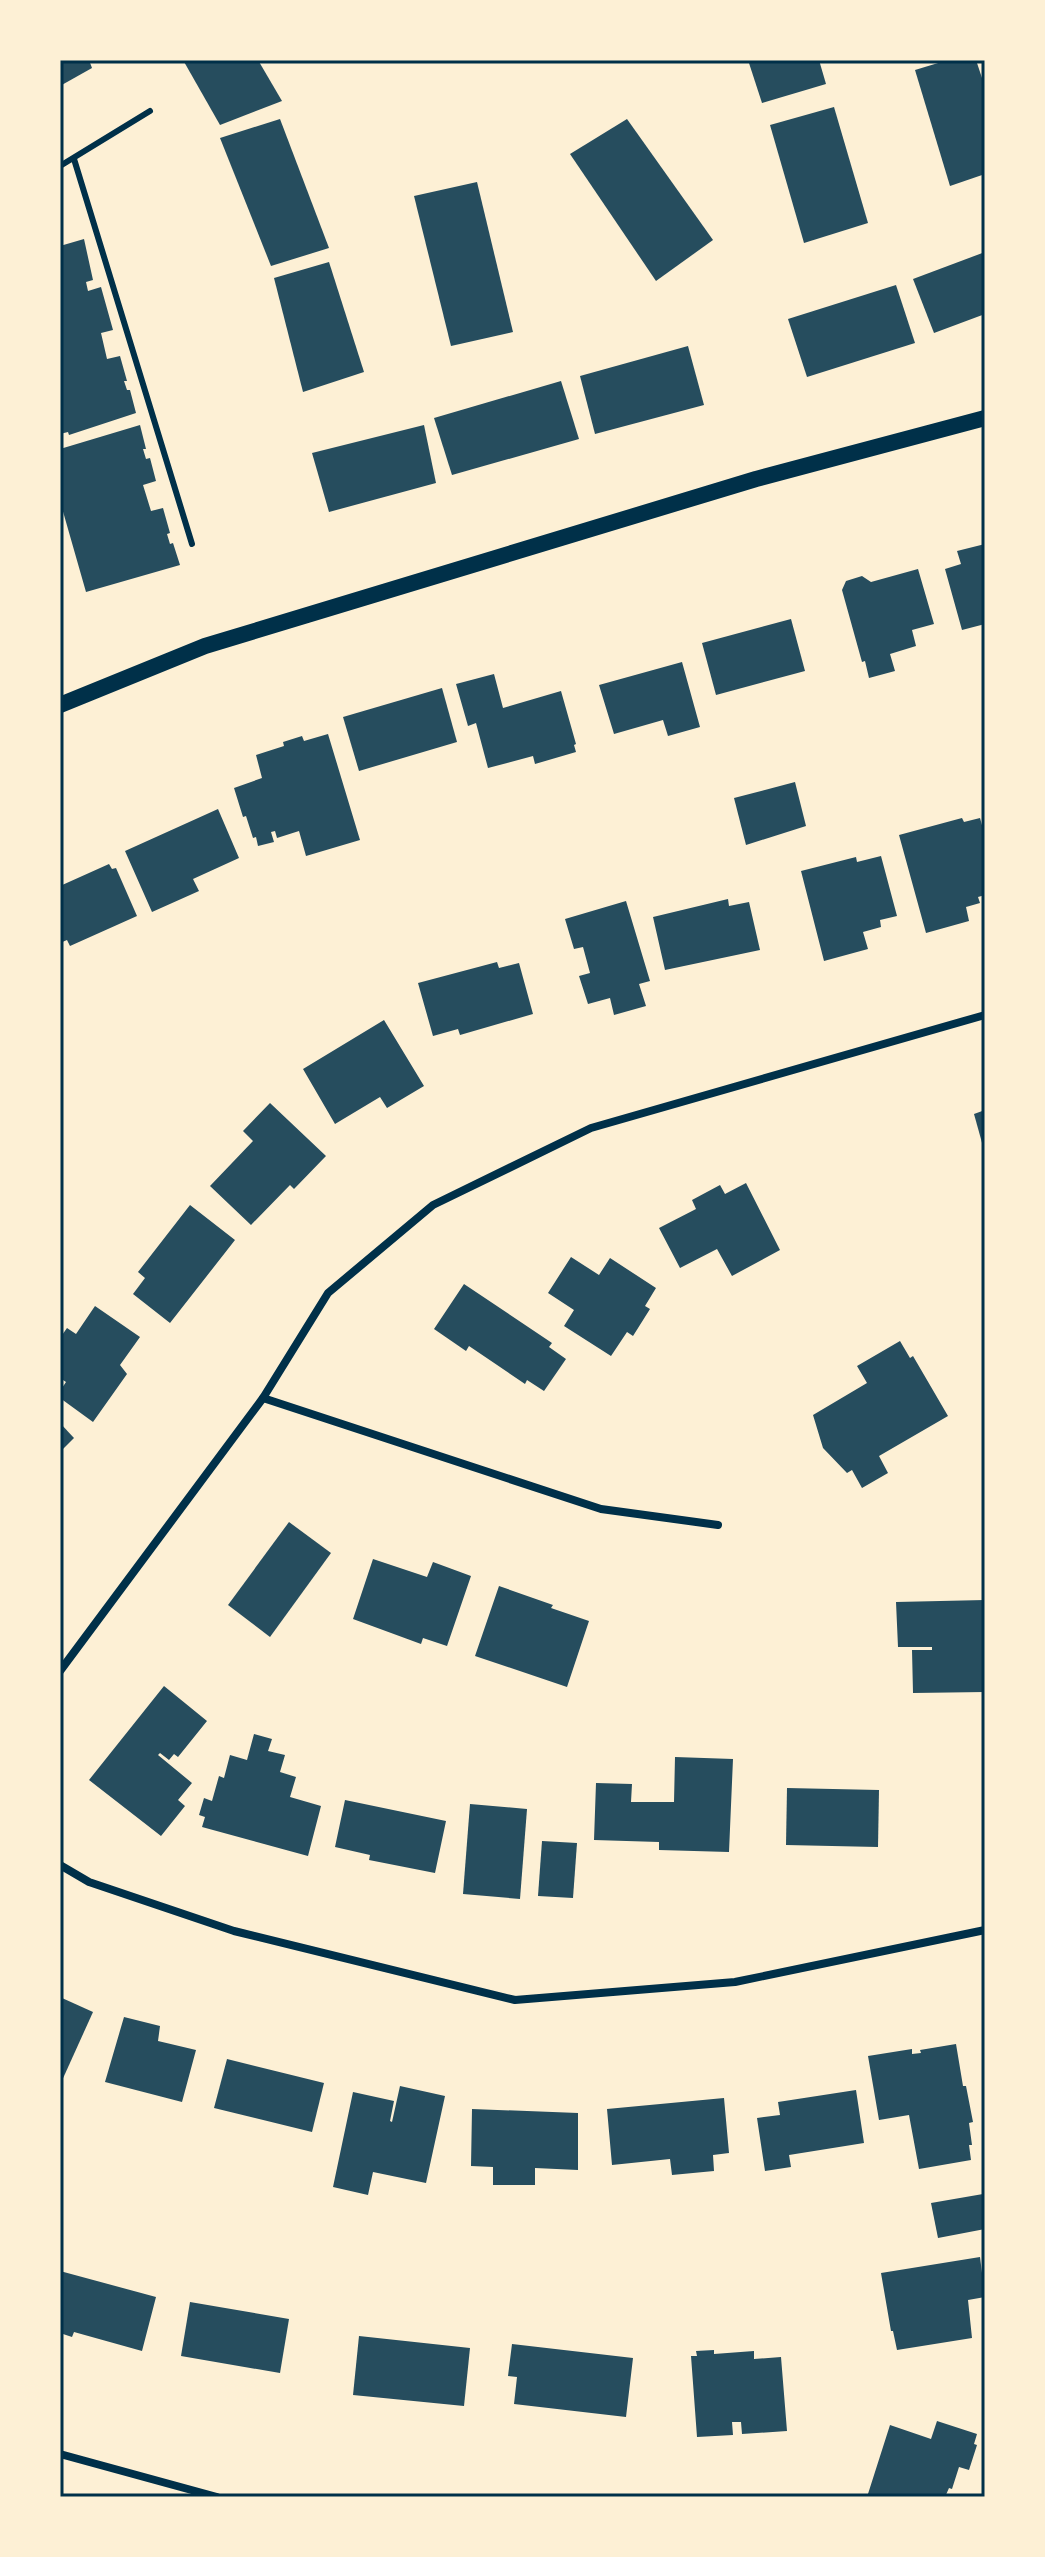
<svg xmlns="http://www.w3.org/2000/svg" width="1045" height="2557" viewBox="0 0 1045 2557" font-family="Lato,sans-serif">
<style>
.building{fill:#264d5e}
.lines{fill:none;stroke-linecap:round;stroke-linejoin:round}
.service{stroke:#003049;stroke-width:6}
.minor{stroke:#003049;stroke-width:8}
.secondary{stroke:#003049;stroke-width:16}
.neatline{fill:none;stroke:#003049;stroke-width:3}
</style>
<rect width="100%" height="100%" fill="#fdf0d5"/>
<!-- building -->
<g class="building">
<polygon points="60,60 89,60 92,68 60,86"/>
<polygon points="183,60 258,60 282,101 220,125"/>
<polygon points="748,60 819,60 826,84 762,103"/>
<polygon points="948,60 976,60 985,87 985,174 950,186 915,70"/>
<polygon points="834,107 868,223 804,243 770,125"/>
<polygon points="280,119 329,248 271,266 220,138"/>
<polygon points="627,119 713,240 656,281 570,154"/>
<polygon points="477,182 513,332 451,346 414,196"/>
<polygon points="84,239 93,280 86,282 88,291 101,287 113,330 101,333 107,359 120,356 127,381 124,381 127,390 130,390 136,413 69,435 68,432 60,434 60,246"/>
<polygon points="985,252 985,314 934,333 913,279"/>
<polygon points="329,262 364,372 303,392 274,278"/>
<polygon points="896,285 915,343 807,377 788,319"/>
<polygon points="688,346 704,405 595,434 580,376"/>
<polygon points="561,381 579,439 452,475 434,418"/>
<polygon points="140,425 146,449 143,449 146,459 150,458 156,481 143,485 151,511 163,508 170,533 167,534 170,544 173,543 180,565 86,592 60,501 60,449"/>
<polygon points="424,425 436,483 329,512 312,453"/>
<polygon points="985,544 985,624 962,630 945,569 961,564 957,551"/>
<polygon points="918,569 934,624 912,630 916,646 890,654 895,671 869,678 865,661 862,662 842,590 846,581 862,576 871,582"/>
<polygon points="791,619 805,671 716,695 702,643"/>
<polygon points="682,662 700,727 668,736 663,720 614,734 599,685"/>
<polygon points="494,674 503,708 561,691 576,744 574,745 576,752 535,764 533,756 488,768 476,723 468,726 456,684"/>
<polygon points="442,688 457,742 359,771 343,717"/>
<polygon points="328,734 360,840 306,856 299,831 277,838 275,831 271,832 274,842 258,846 256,837 253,838 246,816 243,817 234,788 262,778 256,755 284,746 283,742 302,736 304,741"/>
<polygon points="795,782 806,826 746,845 734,798"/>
<polygon points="218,809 239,858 193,879 199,891 152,912 125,851"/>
<polygon points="962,818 964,822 980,818 985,836 985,895 978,897 980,903 966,907 969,921 926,933 899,835"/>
<polygon points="881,856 897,916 880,920 881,927 863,932 868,949 824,961 801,871 856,857 857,862"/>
<polygon points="109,864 112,869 116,868 137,916 70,946 67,940 60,943 60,886"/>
<polygon points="728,899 729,906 749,902 760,950 665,970 653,917"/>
<polygon points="626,901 650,981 639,984 646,1006 614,1015 610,998 588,1004 579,976 590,973 583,947 574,949 565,919"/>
<polygon points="497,962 499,968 519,963 533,1014 460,1035 458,1029 433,1036 418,983"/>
<polygon points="384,1020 424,1086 387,1108 380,1097 335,1124 303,1069"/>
<polygon points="270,1103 326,1156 294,1189 290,1185 251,1225 210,1186 253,1141 243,1131"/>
<polygon points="985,1110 985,1150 984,1150 974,1114"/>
<polygon points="746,1183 780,1250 732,1276 717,1249 680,1268 659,1228 696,1209 692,1200 720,1185 725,1194"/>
<polygon points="190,1205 235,1240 170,1323 133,1294 145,1278 138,1272"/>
<polygon points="571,1257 599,1275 610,1258 656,1288 645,1306 650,1309 633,1336 627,1332 611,1356 564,1326 574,1310 548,1293"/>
<polygon points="464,1284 552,1343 549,1347 566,1359 544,1391 527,1380 525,1384 469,1346 466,1351 434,1329"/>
<polygon points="95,1306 140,1337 120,1365 127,1374 93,1422 60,1398 60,1391 66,1382 60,1378 60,1338 67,1328 76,1334"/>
<polygon points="900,1341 910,1358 913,1356 948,1416 879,1456 888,1473 862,1488 852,1470 847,1473 823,1448 813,1415 867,1383 857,1366"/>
<polygon points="60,1423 74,1438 60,1452"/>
<polygon points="289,1522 331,1553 270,1637 228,1605"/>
<polygon points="373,1559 427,1577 433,1562 471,1576 447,1646 423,1638 421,1644 353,1619"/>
<polygon points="499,1586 553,1605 551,1608 589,1621 567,1687 475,1656"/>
<polygon points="985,1600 985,1692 913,1693 912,1650 932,1650 932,1647 898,1647 896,1602"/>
<polygon points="164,1686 207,1721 178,1757 174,1754 169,1760 160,1753 158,1755 192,1783 178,1800 185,1806 161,1836 89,1780"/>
<polygon points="254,1734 272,1739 268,1751 285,1755 280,1772 296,1777 290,1797 321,1806 308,1856 202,1827 205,1817 199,1815 204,1798 212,1801 219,1776 224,1778 230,1755 247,1760"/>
<polygon points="675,1757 733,1759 729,1852 659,1850 659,1842 594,1840 596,1783 632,1784 631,1802 674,1802"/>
<polygon points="787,1788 879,1790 878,1847 786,1845"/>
<polygon points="345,1800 446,1821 435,1873 369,1860 370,1855 335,1847"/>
<polygon points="470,1804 527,1809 520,1899 463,1894"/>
<polygon points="542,1841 577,1843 573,1898 538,1896"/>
<polygon points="62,1998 93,2012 60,2085 60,2001"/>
<polygon points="124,2017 160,2026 158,2041 196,2050 182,2102 105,2082"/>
<polygon points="956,2044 963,2086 966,2086 973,2122 969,2123 972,2145 969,2145 971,2160 919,2169 909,2115 879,2120 868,2056 912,2049 912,2054 921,2053 920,2050"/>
<polygon points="227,2059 324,2083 312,2132 214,2108"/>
<polygon points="400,2086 445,2096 426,2183 373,2172 368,2195 333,2187 353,2092 394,2101 390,2121 392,2122"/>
<polygon points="856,2090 864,2143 789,2155 791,2167 765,2171 757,2118 780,2115 778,2102"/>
<polygon points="724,2098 729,2153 713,2155 714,2171 672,2175 670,2159 612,2165 607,2109"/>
<polygon points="472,2109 578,2113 578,2170 535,2168 535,2185 493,2185 493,2167 471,2166"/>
<polygon points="983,2194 985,2229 938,2238 931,2203"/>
<polygon points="980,2257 985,2297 968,2300 972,2338 897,2350 893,2331 891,2331 881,2273"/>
<polygon points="60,2271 156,2297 142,2351 74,2332 72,2337 60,2333"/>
<polygon points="190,2302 289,2319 280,2373 181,2356"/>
<polygon points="359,2336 470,2348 464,2406 353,2395"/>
<polygon points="512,2344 633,2358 626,2417 514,2404 517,2377 508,2376"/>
<polygon points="714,2350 714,2354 754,2351 754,2359 781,2357 787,2431 742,2434 741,2422 732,2422 733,2435 697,2437 691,2356 697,2356 696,2351"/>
<polygon points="937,2421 977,2434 974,2444 977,2445 969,2470 959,2467 952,2489 949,2488 945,2497 867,2497 890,2425 931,2439"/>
</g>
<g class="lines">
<!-- service -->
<g class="service">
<polyline points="74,159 192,544"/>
<polyline points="60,166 150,111"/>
</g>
<!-- minor -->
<g class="minor">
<polyline points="263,1398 601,1509 718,1525"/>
<polyline points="60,1671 263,1398 328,1293 433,1205 591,1128 985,1015"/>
<polyline points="60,1865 89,1882 234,1931 515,2000 735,1982 985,1930"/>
<polyline points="60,2454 217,2497"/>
</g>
<!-- secondary -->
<polyline class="secondary" points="60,705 205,646 756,479 985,418"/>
</g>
<!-- border -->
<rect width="1045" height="2557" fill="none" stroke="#fdf0d5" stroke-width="124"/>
<rect x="62" y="62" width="921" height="2433" class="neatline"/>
</svg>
